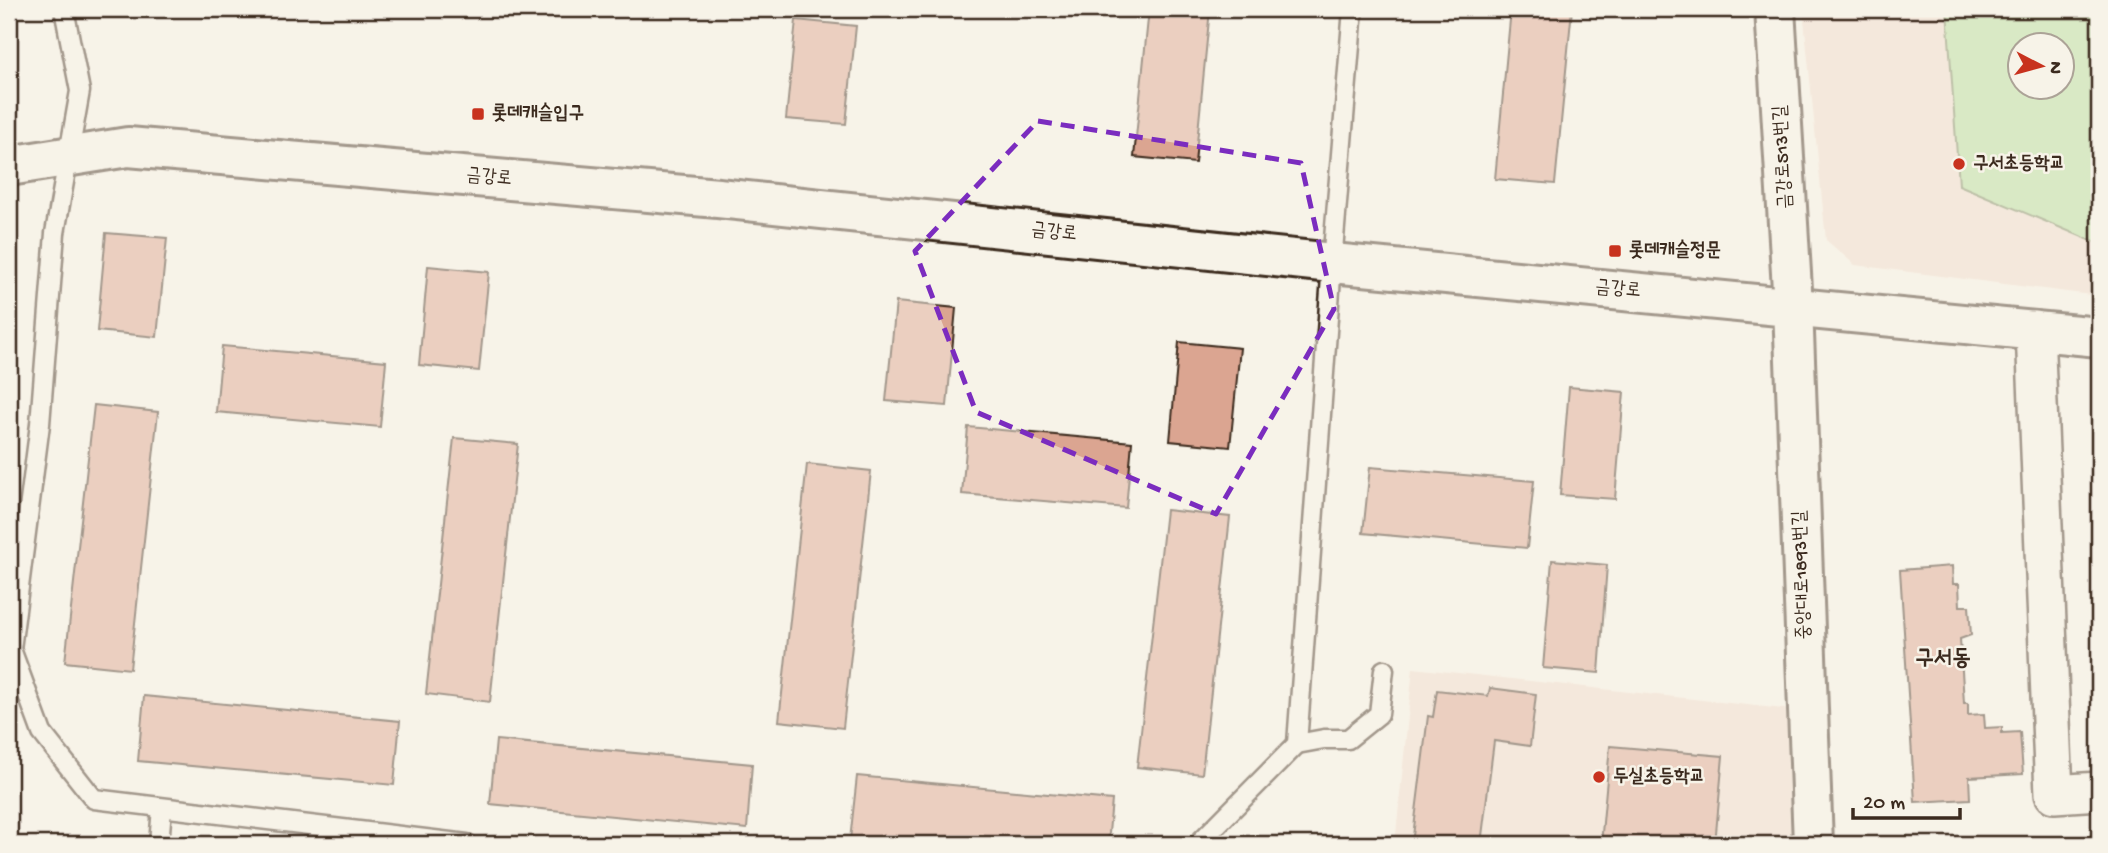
<svg xmlns="http://www.w3.org/2000/svg" width="2108" height="853" viewBox="0 0 2108 853" font-family="'Gochi Hand','Poor Story',sans-serif">
<style>
.built{fill:#efdcce;fill-rule:evenodd}
.green{fill:#b3de9b;stroke:#77845c;stroke-width:2;fill-rule:evenodd}
.building{fill:#dba591;stroke:#3b2a1e;stroke-width:2}
.lines{fill:none;stroke-linecap:round;stroke-linejoin:round}
.lane-casing{stroke:#3b2a1e;stroke-width:23}
.street-casing{stroke:#3b2a1e;stroke-width:42}
.secondary-casing{stroke:#3b2a1e;stroke-width:44}
.lane{stroke:#f7f3e8;stroke-width:18}
.street{stroke:#f7f3e8;stroke-width:37}
.secondary{stroke:#f7f3e8;stroke-width:38}
.marked{fill:none;stroke:#7b2cbf;stroke-width:5;stroke-dasharray:14 9;stroke-linejoin:round}
.poi-dot{fill:#c8321e;stroke:#f7f3e8;stroke-width:2.5}
.labels{text-anchor:middle;dominant-baseline:central;stroke-width:5;stroke-linejoin:round;paint-order:stroke}
.poi-label{font-size:19px;font-weight:bold;fill:#3b2a1e;stroke:#f7f3e8;text-anchor:start}
.street-label{font-size:19px;fill:#3b2a1e;stroke:#f7f3e8}
.quarter-label{font-size:23px;font-weight:bold;fill:#3b2a1e;stroke:#f7f3e8}
</style>
<rect width="100%" height="100%" fill="#f7f3e8"/>
<filter id="ink" filterUnits="userSpaceOnUse"><feTurbulence type="fractalNoise" baseFrequency=".0143" numOctaves="2"/><feDisplacementMap in="SourceGraphic" scale="14" xChannelSelector="R" yChannelSelector="G"/><feConvolveMatrix kernelMatrix="1 2 1 2 8 2 1 2 1" color-interpolation-filters="sRGB"/></filter>
<g filter="url(#ink)">
<!-- built -->
<g class="built">
<path d="M1803,9h296v287l-244,-31 -29,-25zM2021,46h41v42h-41z"/>
<polygon points="1413,668 1792,710 1798,844 1395,844"/>
</g>
<!-- green -->
<path class="green" d="M1947,9h152v235l-140,-59zM2021,46h41v42h-41z"/>
<!-- building -->
<g class="building">
<polygon points="1149,9 1210,9 1195,163 1134,157"/>
<polygon points="1511,9 1572,9 1555,184 1495,179"/>
<polygon points="796,20 856,26 846,124 786,119"/>
<polygon points="106,233 167,238 157,337 97,331"/>
<polygon points="428,266 489,272 479,371 419,365"/>
<polygon points="896,302 956,308 947,406 886,401"/>
<polygon points="1179,342 1240,348 1230,447 1170,441"/>
<polygon points="222,346 386,361 380,427 216,412"/>
<polygon points="1569,387 1624,392 1615,499 1560,495"/>
<polygon points="94,405 158,412 130,669 65,662"/>
<polygon points="968,427 1132,442 1126,508 962,494"/>
<polygon points="454,438 518,444 490,702 426,694"/>
<polygon points="807,464 871,471 843,728 779,721"/>
<polygon points="1370,467 1534,481 1527,548 1363,533"/>
<polygon points="1166,510 1230,517 1202,774 1137,767"/>
<polygon points="1552,560 1607,565 1599,673 1543,668"/>
<polygon points="1952,566 1953,584 1959,584 1960,606 1969,606 1971,635 1960,639 1964,703 1968,703 1968,715 1984,714 1985,728 2002,727 2002,733 2020,732 2023,774 1969,777 1970,799 1915,802 1900,570"/>
<polygon points="1490,688 1536,694 1530,746 1494,741 1481,844 1412,844 1428,716 1433,717 1437,690 1488,696"/>
<polygon points="144,696 400,721 394,785 138,761"/>
<polygon points="496,740 752,764 747,829 490,804"/>
<polygon points="1610,746 1723,756 1715,844 1601,844"/>
<polygon points="857,776 1112,800 1108,844 892,844 850,840"/>
</g>
<g class="lines">
<defs>
<g id="lane">
<polyline points="64,9 80,91 55,233 40,424 11,649 42,733 94,799 467,844"/>
<polyline points="1353,9 1332,263 1297,744 1324,739 1348,739 1379,714 1384,670"/>
<polyline points="159,844 162,808"/>
<polyline points="1198,844 1297,744"/>
</g>
<polyline id="street" points="2035,330 2054,794 2099,791"/>
<g id="secondary">
<polyline points="1775,9 1793,306 1813,844"/>
<polyline points="9,166 128,147 718,198 1332,263 2099,337"/>
</g>
</defs>
<!-- lane casing -->
<use href="#lane" class="lane-casing"/>
<!-- street casing -->
<use href="#street" class="street-casing"/>
<!-- secondary casing -->
<use href="#secondary" class="secondary-casing"/>
<!-- lane -->
<use href="#lane" class="lane"/>
<!-- street -->
<use href="#street" class="street"/>
<!-- secondary -->
<use href="#secondary" class="secondary"/>
</g>
</g>
<!-- marked area -->
<path d="M0 0H2108V853H0ZM1038,121l263,42 33,146 -118,205 -240,-102 -61,-161z" fill="#f7f3e8" fill-opacity=".55" fill-rule="evenodd"/>
<path class="marked" d="M1038,121l263,42 33,146 -118,205 -240,-102 -61,-161z"/>
<!-- markers -->
<g class="poi-dot">
<rect x="471" y="107" width="14" height="14" rx="3.5"/>
<circle cx="1959" cy="164" r="7"/>
<rect x="1608" y="244" width="14" height="14" rx="3.5"/>
<circle cx="1599" cy="777" r="7"/>
</g>
<g class="labels">
<!-- poi labels -->
<g class="poi-label">
<text x="492" y="114">롯데캐슬입구</text>
<text x="1973" y="164">구서초등학교</text>
<text x="1629" y="251">롯데캐슬정문</text>
<text x="1613" y="777">두실초등학교</text>
</g>
<!-- street labels -->
<g class="street-label">
<text transform="translate(1784 157) rotate(-93)">금강로513번길</text>
<text transform="translate(489 178) rotate(5)">금강로</text>
<text transform="translate(1054 233) rotate(6)">금강로</text>
<text transform="translate(1618 290) rotate(5)">금강로</text>
<text transform="translate(1803 575) rotate(-92)">중앙대로1893번길</text>
</g>
<!-- quarter labels -->
<g class="quarter-label">
<text x="1943" y="659">구서동</text>
</g>
</g>
<!-- margin -->
<rect width="2108" height="853" fill="none" stroke="#f7f3e8" stroke-width="35"/>
<rect x="18" y="18" width="2073" height="818" fill="none" stroke="#3b2a1e" stroke-width="2.5" filter="url(#ink)"/>
<!-- north arrow -->
<g transform="translate(2041 66) rotate(96)"><circle r="33" fill="#f7f3e8" stroke="#aca397" stroke-width="2"/>
<path d="M0-5L12 26L0 18L-12 26Z" fill="#c8321e"/>
<text y="-10" font-size="19" font-weight="bold" text-anchor="middle" fill="#3b2a1e">N</text>
</g>
<!-- scale -->
<path d="M1853 808v10h107v-10" fill="none" stroke="#3b2a1e" stroke-width="3.5"/>
<text x="1863" y="808" font-size="21" fill="#3b2a1e" stroke="#f7f3e8" stroke-width="5" paint-order="stroke">20 m</text>
</svg>
